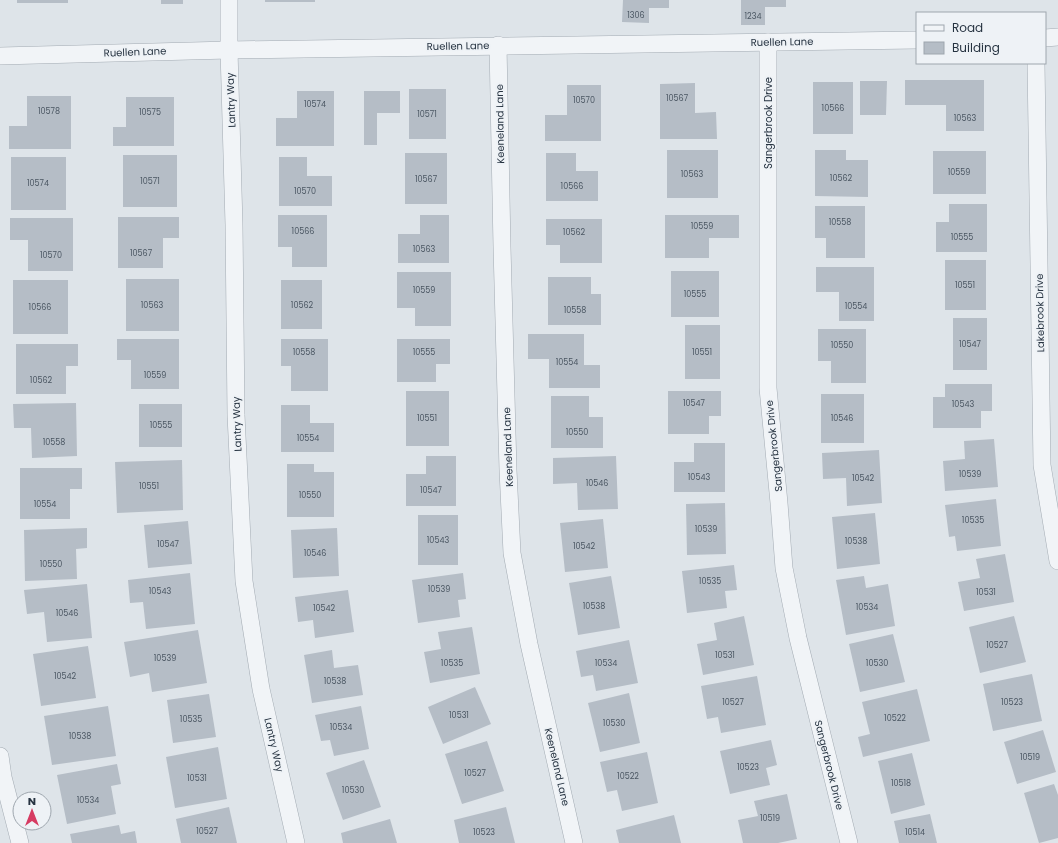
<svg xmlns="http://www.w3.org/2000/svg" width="1058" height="843" viewBox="0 0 1058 843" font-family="Poppins,sans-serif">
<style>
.building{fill:#b5bdc6}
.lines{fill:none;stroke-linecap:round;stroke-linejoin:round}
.street-casing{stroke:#a3abb3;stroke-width:18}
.street{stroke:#f1f4f7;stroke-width:17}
.labels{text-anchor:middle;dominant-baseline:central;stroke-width:3.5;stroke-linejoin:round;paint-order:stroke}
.number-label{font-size:8px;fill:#4a5662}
.street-label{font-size:10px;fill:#263341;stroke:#eef2f6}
</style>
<rect width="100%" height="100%" fill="#dee4e9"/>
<!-- building -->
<g class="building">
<rect x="17" y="0" width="51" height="3"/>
<rect x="161" y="0" width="22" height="4"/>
<rect x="265" y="0" width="50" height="2"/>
<polygon points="623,0 669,0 669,8 649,8 649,23 622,22"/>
<polygon points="741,0 786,0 786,7 765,7 765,25 741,25"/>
<polygon points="905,80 984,80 984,131 946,131 946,105 905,105"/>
<polygon points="860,81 887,81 886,115 860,115"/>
<rect x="813" y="82" width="40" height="52"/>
<polygon points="695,83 695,113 716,112 717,139 660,139 660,84"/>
<polygon points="567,85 601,85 601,141 545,141 545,115 567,115"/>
<rect x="409" y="89" width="37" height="50"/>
<polygon points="297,91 334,91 334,146 276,146 276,118 297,118"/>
<polygon points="364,91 400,91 400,113 377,113 377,145 364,145"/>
<polygon points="27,96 71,96 71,149 9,149 9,126 27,126"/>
<polygon points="126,97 174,97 174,146 113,146 113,127 126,127"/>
<rect x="667" y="150" width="51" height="48"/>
<polygon points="815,150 846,150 846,160 868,160 868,197 815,196"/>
<rect x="933" y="151" width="53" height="43"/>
<rect x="405" y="153" width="42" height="51"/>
<polygon points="546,153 576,153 576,171 598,171 598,201 546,201"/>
<rect x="123" y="155" width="54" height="52"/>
<rect x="11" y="157" width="55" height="53"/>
<polygon points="279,157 307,157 307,176 332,176 332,206 279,206"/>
<polygon points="949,204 987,204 987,252 936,252 936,222 949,222"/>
<polygon points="815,206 865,206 865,258 826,258 826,238 815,238"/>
<polygon points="278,215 327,215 327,267 292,267 292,247 278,247"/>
<polygon points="420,215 449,215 449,263 398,263 398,234 420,234"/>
<polygon points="665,215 739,215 739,238 709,238 709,258 665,258"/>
<polygon points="118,217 179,217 179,238 163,238 163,268 118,268"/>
<polygon points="10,218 73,218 73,271 28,271 28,240 10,240"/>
<polygon points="546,219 602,219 602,263 560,263 560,245 546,245"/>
<rect x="945" y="260" width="41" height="50"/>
<polygon points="816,267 874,267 874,321 839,321 839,292 816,292"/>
<rect x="671" y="271" width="48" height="46"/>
<polygon points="397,272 451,272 451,326 415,326 415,308 397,308"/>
<polygon points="548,277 591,277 591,294 601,294 601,325 548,325"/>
<rect x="126" y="279" width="53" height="52"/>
<rect x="13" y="280" width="55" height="54"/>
<rect x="281" y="280" width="41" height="49"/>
<rect x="953" y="318" width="34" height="52"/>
<rect x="685" y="325" width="35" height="54"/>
<polygon points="818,329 866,329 866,383 831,383 831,361 818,361"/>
<polygon points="528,334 584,334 584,365 600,365 600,388 549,388 549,359 528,359"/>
<polygon points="117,339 179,339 179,389 131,389 131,360 117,360"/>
<polygon points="281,339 328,339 328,391 291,391 291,366 281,366"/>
<polygon points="397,339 450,339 450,364 436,364 436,382 397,382"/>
<polygon points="16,344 78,344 78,366 66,366 66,394 16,394"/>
<polygon points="945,384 992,384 992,411 981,411 981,428 933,428 933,397 945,397"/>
<rect x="406" y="391" width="43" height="55"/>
<polygon points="668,391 721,391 721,416 709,416 709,434 668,434"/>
<rect x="821" y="394" width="43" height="49"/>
<polygon points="551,396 589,396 589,417 603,417 603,448 551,448"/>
<polygon points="76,403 77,456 32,458 31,428 14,428 13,404"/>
<rect x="139" y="404" width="43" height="43"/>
<polygon points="281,405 310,405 310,423 334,423 334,452 281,452"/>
<polygon points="994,439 998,487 945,491 943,461 965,459 964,441"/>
<polygon points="694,443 725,443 725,492 674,492 674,462 694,462"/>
<polygon points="879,450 882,503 847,506 846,478 823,479 822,453"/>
<polygon points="426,456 456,456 456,506 406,506 406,474 426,474"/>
<polygon points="616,456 618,509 578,510 577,483 553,484 553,458"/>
<polygon points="182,460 183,510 117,513 115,462"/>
<polygon points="287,464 314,464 314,472 334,472 334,517 287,517"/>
<polygon points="20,468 82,468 82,489 70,489 70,519 20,519"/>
<polygon points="996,499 1001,546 957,551 955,536 949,537 945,505"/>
<polygon points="725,503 726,554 687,555 686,504"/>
<polygon points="875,513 880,564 837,569 832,517"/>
<rect x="418" y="515" width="40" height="50"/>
<polygon points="603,519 608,568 565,572 560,523"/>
<polygon points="188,521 192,564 148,568 144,525"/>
<polygon points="87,528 87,548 76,549 77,579 25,581 24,530"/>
<polygon points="337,528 339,576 293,578 291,530"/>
<polygon points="1005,554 1014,602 964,611 958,582 980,578 976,559"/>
<polygon points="734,565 737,590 725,591 727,608 687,613 682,571"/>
<polygon points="190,573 195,624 146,629 143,602 130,603 128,580"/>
<polygon points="463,573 466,599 458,600 460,617 418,623 412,580"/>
<polygon points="611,576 620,628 578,635 569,583"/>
<polygon points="864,576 866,588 888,584 895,626 846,635 836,580"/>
<polygon points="87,584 92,638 47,642 44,612 27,614 24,590"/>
<polygon points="348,590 354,632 315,638 313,620 298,622 295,597"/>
<polygon points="744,616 754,665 703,675 697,644 717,640 714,623"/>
<polygon points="1014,616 1026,662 980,673 969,627"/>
<polygon points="472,627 480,674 430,683 424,652 441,649 438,632"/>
<polygon points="198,630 207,683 152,692 149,673 130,677 124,642"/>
<polygon points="893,634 905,682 860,692 849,644"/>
<polygon points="629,640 638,683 596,691 593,675 581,677 576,651"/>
<polygon points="88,646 96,698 41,706 33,654"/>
<polygon points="332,650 334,668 358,665 363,695 312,703 304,655"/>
<polygon points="1032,674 1042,721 993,731 983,684"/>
<polygon points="757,676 766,725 721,733 718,717 707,719 701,686"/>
<polygon points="475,687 491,724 443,744 428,707"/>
<polygon points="917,689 930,741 863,757 858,737 870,734 862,702"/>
<polygon points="629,693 640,743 600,752 588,703"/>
<polygon points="209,694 216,737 173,743 167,700"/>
<polygon points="108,706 116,756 52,765 44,716"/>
<polygon points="361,706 369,749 334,756 330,740 321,741 315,715"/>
<polygon points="1043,730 1056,772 1017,784 1004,742"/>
<polygon points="771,740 777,765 766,768 770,785 730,794 720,751"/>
<polygon points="487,741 504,791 462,804 445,754"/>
<polygon points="218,747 227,799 175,808 166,757"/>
<polygon points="647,752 658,803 622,811 617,790 607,792 600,762"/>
<polygon points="912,753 925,805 891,814 878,761"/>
<polygon points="364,760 381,807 343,820 326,773"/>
<polygon points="117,764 121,784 111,786 116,814 67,824 57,775"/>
<polygon points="1054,784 1058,795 1058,838 1039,843 1024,793"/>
<polygon points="787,794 797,839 778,843 743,843 738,820 758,816 754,801"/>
<polygon points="229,807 237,843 181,843 176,819"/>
<polygon points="506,807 515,843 459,843 454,820"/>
<polygon points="930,814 937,843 899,843 894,821"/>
<polygon points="674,815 681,843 619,843 616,830"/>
<polygon points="390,819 397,843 343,843 341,833"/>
<polygon points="119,825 121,834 135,831 137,843 72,843 70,834"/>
</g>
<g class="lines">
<defs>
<g id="street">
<polyline points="229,0 229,50 234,225 236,415 244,581 261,689 296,843"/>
<polyline points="1045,38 1058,37"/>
<polyline points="768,42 768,388 779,503 784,568 798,638 849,843"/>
<polyline points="498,45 502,247 508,470 512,553 529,644 574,843"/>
<polyline points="0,56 229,50 917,40"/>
<polyline points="1036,63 1042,465 1058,561"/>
<polyline points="0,756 3,777 20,843"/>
</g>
</defs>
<!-- street casing -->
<use href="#street" class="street-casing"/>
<!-- street -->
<use href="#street" class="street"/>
</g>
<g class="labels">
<!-- number labels -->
<g class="number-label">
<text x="636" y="15">1306</text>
<text x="753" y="16">1234</text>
<text x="677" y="98">10567</text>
<text x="584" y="100">10570</text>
<text x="315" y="104">10574</text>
<text x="833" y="108">10566</text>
<text x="49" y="111">10578</text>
<text x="150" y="112">10575</text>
<text x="427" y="114">10571</text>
<text x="965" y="118">10563</text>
<text x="959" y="172">10559</text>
<text x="692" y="174">10563</text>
<text x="841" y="178">10562</text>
<text x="426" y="179">10567</text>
<text x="150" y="181">10571</text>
<text x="38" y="183">10574</text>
<text x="572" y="186">10566</text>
<text x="305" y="191">10570</text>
<text x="840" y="222">10558</text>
<text x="702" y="226">10559</text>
<text x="303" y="231">10566</text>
<text x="574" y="232">10562</text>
<text x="962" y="237">10555</text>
<text x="424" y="249">10563</text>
<text x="141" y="253">10567</text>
<text x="51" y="255">10570</text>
<text x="965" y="285">10551</text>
<text x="424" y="290">10559</text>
<text x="695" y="294">10555</text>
<text x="152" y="305">10563</text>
<text x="302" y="305">10562</text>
<text x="856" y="306">10554</text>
<text x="40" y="307">10566</text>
<text x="575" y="310">10558</text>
<text x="970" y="344">10547</text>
<text x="842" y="345">10550</text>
<text x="304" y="352">10558</text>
<text x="424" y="352">10555</text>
<text x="702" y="352">10551</text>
<text x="567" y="362">10554</text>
<text x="155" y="375">10559</text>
<text x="41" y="380">10562</text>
<text x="694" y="403">10547</text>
<text x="963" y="404">10543</text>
<text x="427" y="418">10551</text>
<text x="842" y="418">10546</text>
<text x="161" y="425">10555</text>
<text x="577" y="432">10550</text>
<text x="308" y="438">10554</text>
<text x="54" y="442">10558</text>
<text x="970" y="474">10539</text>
<text x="699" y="477">10543</text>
<text x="863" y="478">10542</text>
<text x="597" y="483">10546</text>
<text x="149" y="486">10551</text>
<text x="431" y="490">10547</text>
<text x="310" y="495">10550</text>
<text x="45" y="504">10554</text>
<text x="973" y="520">10535</text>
<text x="706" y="529">10539</text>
<text x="438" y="540">10543</text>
<text x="856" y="541">10538</text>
<text x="168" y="544">10547</text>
<text x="584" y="546">10542</text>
<text x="315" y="553">10546</text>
<text x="51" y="564">10550</text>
<text x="710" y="581">10535</text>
<text x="439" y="589">10539</text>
<text x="160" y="591">10543</text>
<text x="986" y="592">10531</text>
<text x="594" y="606">10538</text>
<text x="867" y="607">10534</text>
<text x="324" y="608">10542</text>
<text x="67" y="613">10546</text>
<text x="997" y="645">10527</text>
<text x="725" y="655">10531</text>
<text x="165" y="658">10539</text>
<text x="452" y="663">10535</text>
<text x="606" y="663">10534</text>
<text x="877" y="663">10530</text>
<text x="65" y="676">10542</text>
<text x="335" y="681">10538</text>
<text x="733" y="702">10527</text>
<text x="1012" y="702">10523</text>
<text x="459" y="715">10531</text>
<text x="895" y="718">10522</text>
<text x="191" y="719">10535</text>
<text x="614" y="723">10530</text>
<text x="341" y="727">10534</text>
<text x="80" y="736">10538</text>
<text x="1030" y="757">10519</text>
<text x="748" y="767">10523</text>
<text x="475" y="773">10527</text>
<text x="628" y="776">10522</text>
<text x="197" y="778">10531</text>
<text x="901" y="783">10518</text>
<text x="353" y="790">10530</text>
<text x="88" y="800">10534</text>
<text x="770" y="818">10519</text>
<text x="207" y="831">10527</text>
<text x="484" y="832">10523</text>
<text x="915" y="832">10514</text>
</g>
<!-- street labels -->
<g class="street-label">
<text transform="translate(782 42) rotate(-1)">Ruellen Lane</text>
<text transform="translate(458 46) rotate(-1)">Ruellen Lane</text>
<text transform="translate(135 52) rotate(-2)">Ruellen Lane</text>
<text transform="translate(231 100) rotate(-92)">Lantry Way</text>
<text transform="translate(768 123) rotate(-90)">Sangerbrook Drive</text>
<text transform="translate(500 124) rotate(-91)">Keeneland Lane</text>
<text transform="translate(1040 313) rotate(-91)">Lakebrook Drive</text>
<text transform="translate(237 424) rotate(-92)">Lantry Way</text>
<text transform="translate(774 446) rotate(-96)">Sangerbrook Drive</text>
<text transform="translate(508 447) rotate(-92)">Keeneland Lane</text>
<text transform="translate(274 745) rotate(77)">Lantry Way</text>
<text transform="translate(829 765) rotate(76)">Sangerbrook Drive</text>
<text transform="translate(557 767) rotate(77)">Keeneland Lane</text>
</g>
</g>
<!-- legend -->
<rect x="916" y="12" width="130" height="52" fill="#eef2f6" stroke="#9ea6ae"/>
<rect x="924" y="25" width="20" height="6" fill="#f1f4f7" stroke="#9ea6ae"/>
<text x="952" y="32" font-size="12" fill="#263341">Road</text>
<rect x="924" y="42" width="20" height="12" fill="#b5bdc6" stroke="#9ea6ae"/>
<text x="952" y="52" font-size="12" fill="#263341">Building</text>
<!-- north arrow -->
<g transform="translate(32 811)"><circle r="19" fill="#eef2f6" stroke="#9ea6ae"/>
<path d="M0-3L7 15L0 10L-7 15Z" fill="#d63b62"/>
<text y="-6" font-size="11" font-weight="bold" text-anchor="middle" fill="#263341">N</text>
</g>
</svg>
